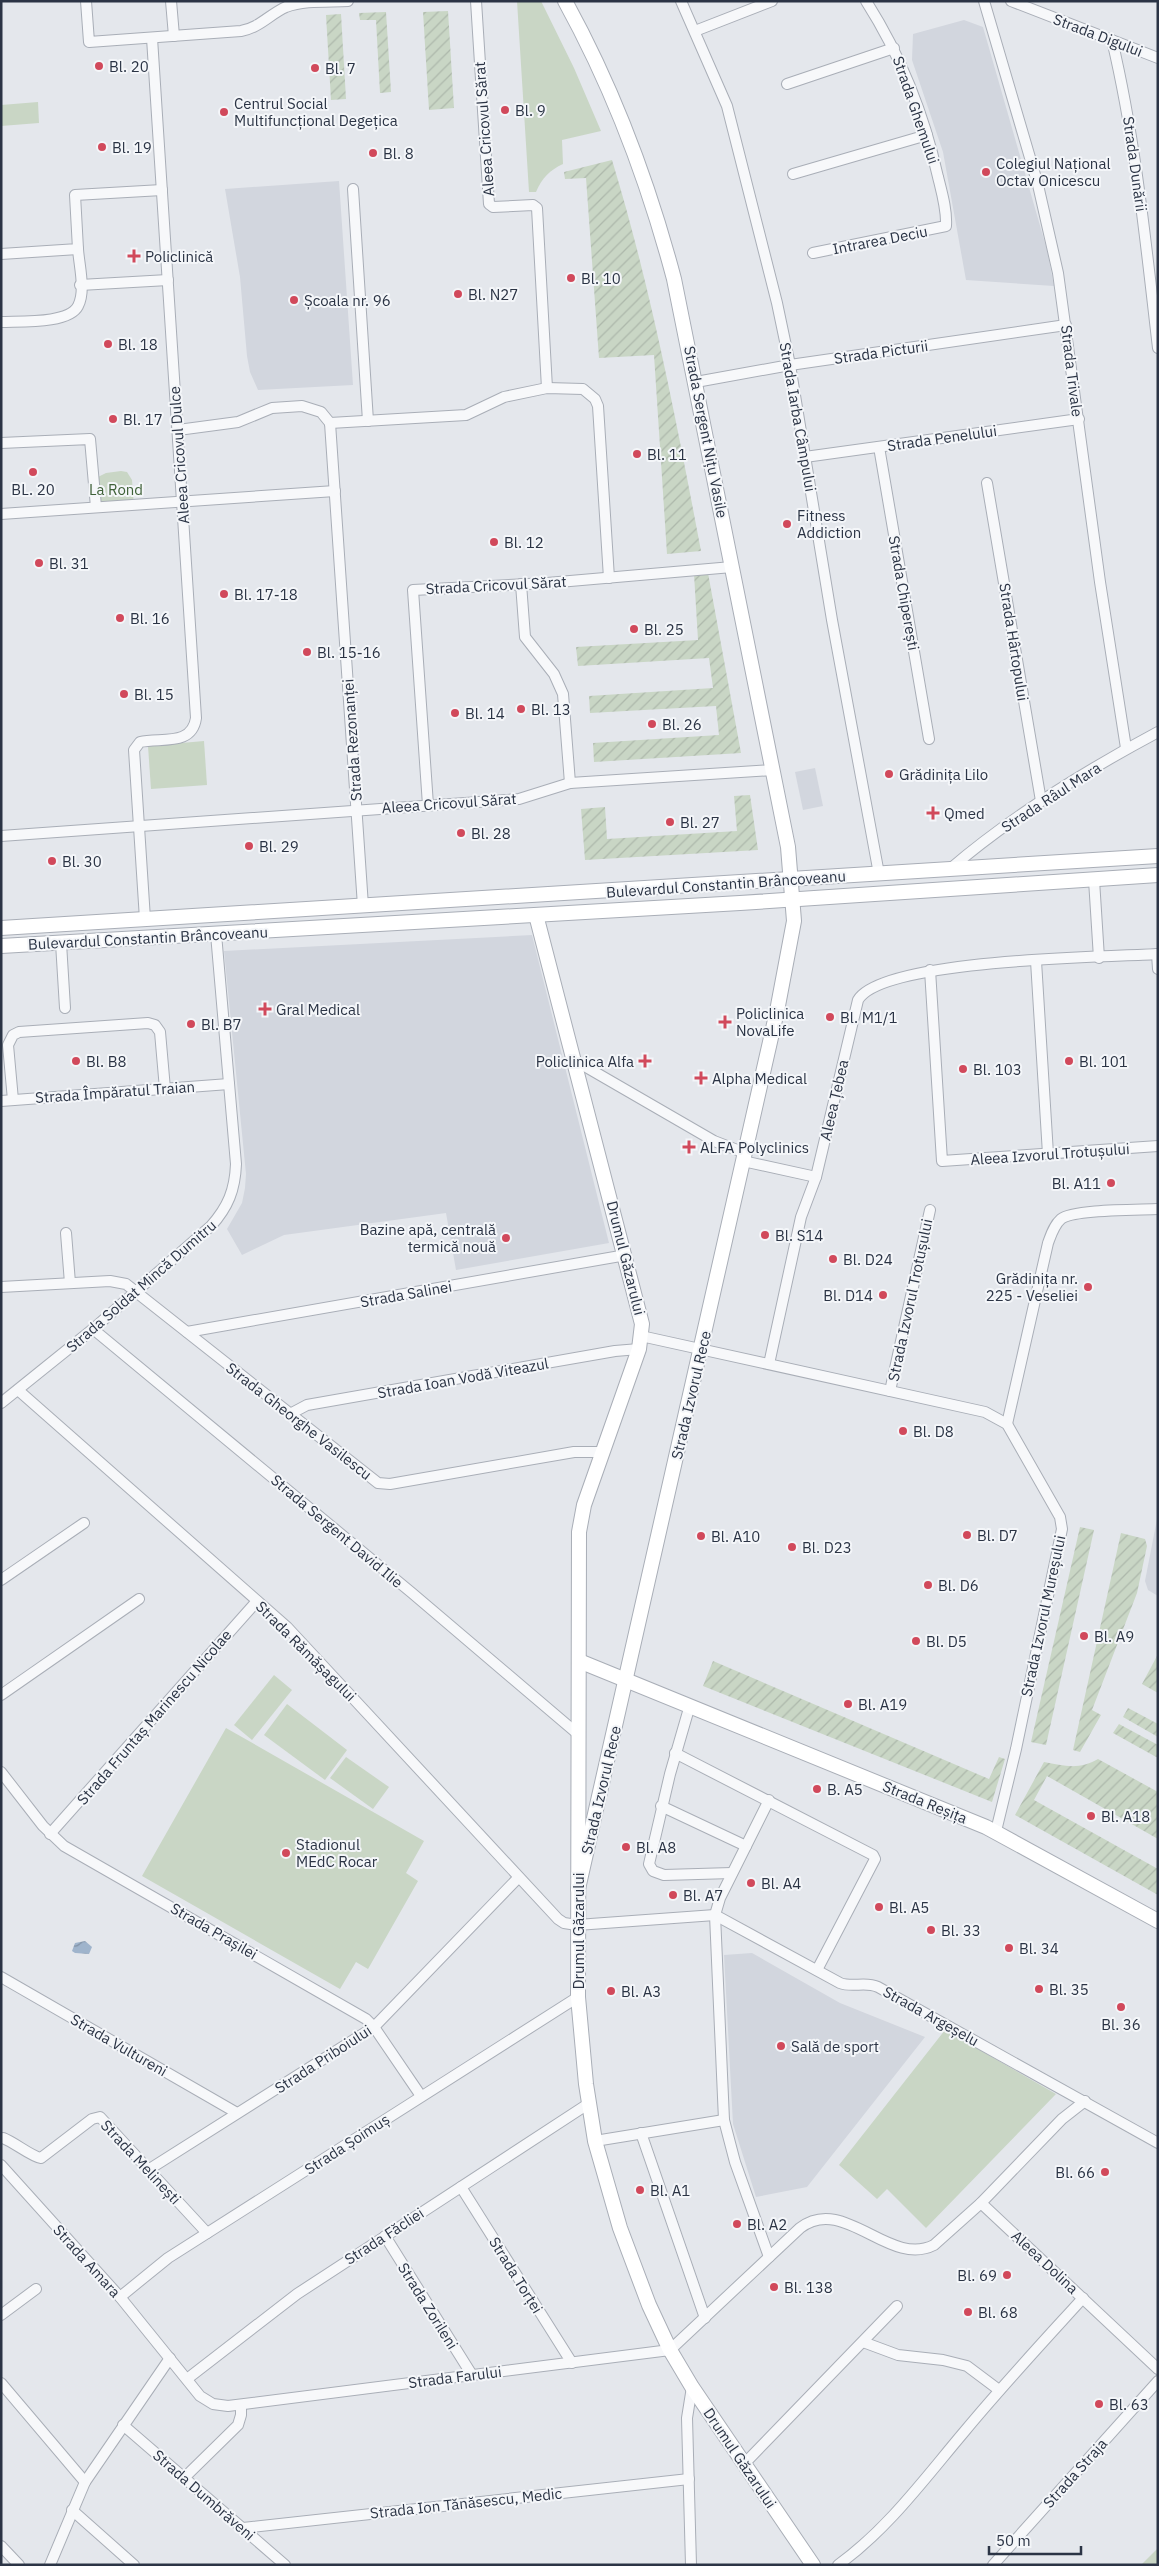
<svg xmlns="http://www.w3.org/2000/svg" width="1159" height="2566" viewBox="0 0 1159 2566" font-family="'IBM Plex Sans',sans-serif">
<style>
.built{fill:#d2d6de}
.park{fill:#c9d6c5}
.garden{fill:url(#garden-furrows)}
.water{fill:url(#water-waves)}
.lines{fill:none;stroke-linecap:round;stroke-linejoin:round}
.street-casing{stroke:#a9aeb7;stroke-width:12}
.secondary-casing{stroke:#a9aeb7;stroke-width:16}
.street{stroke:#f7f8fa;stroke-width:10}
.secondary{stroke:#fff;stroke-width:14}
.poi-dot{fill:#d1495b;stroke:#f4f6f9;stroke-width:2}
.labels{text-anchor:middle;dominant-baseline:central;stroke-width:4;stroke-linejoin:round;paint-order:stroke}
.street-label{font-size:15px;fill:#2b3445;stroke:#f4f6f9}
.poi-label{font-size:15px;fill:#2b3445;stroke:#f4f6f9;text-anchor:start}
.park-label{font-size:15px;fill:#3f6138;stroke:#f4f6f9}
</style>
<defs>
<pattern id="garden-furrows" width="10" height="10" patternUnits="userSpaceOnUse" patternTransform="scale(1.25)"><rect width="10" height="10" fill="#c9d6c5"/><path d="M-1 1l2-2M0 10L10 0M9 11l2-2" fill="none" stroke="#adb8ab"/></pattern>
<pattern id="water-waves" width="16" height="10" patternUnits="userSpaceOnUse" patternTransform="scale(1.25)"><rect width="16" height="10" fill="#9fb4cc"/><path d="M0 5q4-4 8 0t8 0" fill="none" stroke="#8293a7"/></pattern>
</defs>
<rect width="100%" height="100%" fill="#e4e7ec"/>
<!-- built -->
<g class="built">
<polygon points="964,20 983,27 1047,250 1054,286 966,280 943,152 912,60 913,34"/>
<polygon points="339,181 353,385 258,390 250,372 247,356 240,277 225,189"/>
<polygon points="815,768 823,806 803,810 795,772"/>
<polygon points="532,935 609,1243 456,1270 446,1213 284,1235 242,1255 227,1229 242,1203 245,1188 246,1174 224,951"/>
<polygon points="1158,1514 1158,1596 1148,1590 1145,1581"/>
<polygon points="752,1953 840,2003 925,2037 807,2187 756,2197 733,2124 724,1955"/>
</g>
<!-- park -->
<g class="park">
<path d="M517,1h24l33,67 27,63 -39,9 1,24c-13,6 -21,14 -27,28h-7z"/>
<polygon points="38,102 39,123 1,126 1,105"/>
<polygon points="121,471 127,472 132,480 134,505 96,507 94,479 106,473"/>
<polygon points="204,741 207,785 151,789 148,746"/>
<polygon points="274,1675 292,1690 252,1740 234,1725"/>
<polygon points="287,1704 347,1750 325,1780 264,1735"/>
<polygon points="226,1728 424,1841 406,1873 418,1881 368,1969 356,1962 340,1989 142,1876"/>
<polygon points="346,1757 389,1787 373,1809 330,1778"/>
<polygon points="945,2030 1056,2094 926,2228 887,2189 877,2199 839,2165"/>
<polygon points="1158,2548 1158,2565 1141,2565"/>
</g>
<!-- garden -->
<g class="garden">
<polygon points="448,11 454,108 429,110 423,12"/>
<polygon points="386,12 391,92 380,93 376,20 360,20 359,13"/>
<polygon points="341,14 346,99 331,100 326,15"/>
<path d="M612,160c39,128 64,259 89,391l-34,3 -13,-199 -55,3 -13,-180 -21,1 -1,-7z"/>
<polygon points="708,573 741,753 594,762 593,743 719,735 716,706 590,713 589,696 713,688 709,658 578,666 576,647 698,640 694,574"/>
<polygon points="750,795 758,850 585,860 581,809 605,807 607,839 737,831 734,796"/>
<polygon points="1080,1527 1094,1530 1046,1745 1031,1742"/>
<polygon points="1121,1533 1145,1539 1147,1546 1137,1593 1092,1710 1101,1715 1080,1752 1073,1750"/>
<polygon points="1157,1656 1158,1657 1158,1693 1142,1684"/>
<polygon points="713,1661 989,1779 999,1757 1005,1759 992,1802 703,1686"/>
<polygon points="1128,1708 1158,1724 1158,1737 1123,1717"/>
<polygon points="1119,1724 1158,1745 1158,1758 1113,1733"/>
<path d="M1098,1759l60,33v47l-111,-63 -13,24 124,69v26l-143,-80 29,-53c20,4 36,8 54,-3z"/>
</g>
<!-- water -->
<polygon class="water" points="85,1941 92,1947 89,1954 75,1953 72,1951 75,1943"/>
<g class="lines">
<defs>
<g id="street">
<path d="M86,1l3,41 152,-11c18,-3 29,-17 45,-24 18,-7 43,-5 62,-6"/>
<polyline points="171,1 174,36"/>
<polyline points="476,1 489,204 493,207 533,205 537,208 547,388"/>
<polyline points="681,1 727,106 777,303 790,365 832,620 879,874"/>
<polyline points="984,1 1038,185 1058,273 1100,582 1126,748"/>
<polyline points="1011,1 1158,58"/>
<polyline points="695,31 772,1"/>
<path d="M1112,40c24,102 34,205 46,308"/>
<polyline points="787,84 894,48"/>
<polyline points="793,174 927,135"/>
<polyline points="353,189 368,421"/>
<path d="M813,253l133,-27c1,-16 -4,-33 -8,-49 -14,-63 -37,-121 -72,-176"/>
<polyline points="1,254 78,249 75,195 162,190"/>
<polyline points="80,285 168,280"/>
<path d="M1,322c19,-1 68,2 77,-16 8,-15 1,-41 0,-57"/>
<polyline points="696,382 790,365 1066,325"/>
<polyline points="330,423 363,906"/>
<polyline points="330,423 466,415 504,397 547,388 583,389 595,399 598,406 609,578"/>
<polyline points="178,430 238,422 272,408 302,406 321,412 330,423"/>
<polyline points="1,443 90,439 96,507"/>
<polyline points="879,447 929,739"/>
<polyline points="805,457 1079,419"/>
<polyline points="987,483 1041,801"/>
<polyline points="1,514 335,491"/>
<polyline points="521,584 525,637 554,674 563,694 570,783"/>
<polyline points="428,805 413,590 547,583 732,567"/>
<polyline points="1,836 519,799 570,783 773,770"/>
<path d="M950,869c63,-54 135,-98 208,-137"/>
<polyline points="1094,880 1099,958"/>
<path d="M145,919l-11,-169 6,-8c20,-5 52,5 56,-24l-44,-680"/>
<polyline points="61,943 65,1008"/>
<polyline points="1157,954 1158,969"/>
<polyline points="1036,961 1048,1154"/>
<polyline points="930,970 942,1161 1158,1146"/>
<polyline points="574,1060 714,1141 745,1153"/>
<polyline points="13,1100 8,1045 13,1035 19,1032 148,1023 155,1025 160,1032 165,1089"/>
<polyline points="1,1101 229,1084"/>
<polyline points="743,1161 816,1177"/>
<polyline points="66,1233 70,1283"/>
<polyline points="1,1287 110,1281 126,1284 378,1483 390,1484 574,1452 603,1452"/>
<polyline points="93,1329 412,1593 579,1735"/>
<polyline points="187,1332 626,1255"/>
<polyline points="641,1336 985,1412 1007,1424 1060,1517 1062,1529 1016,1749 996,1831"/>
<path d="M769,1364l32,-147 15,-40 42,-177c24,-41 248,-43 300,-46"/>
<path d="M18,1390l269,237 271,292 6,4 13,2 138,-10 125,68c13,5 25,-2 38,4l280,156"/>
<polyline points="890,1391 930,1210"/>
<path d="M1,1403l92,-74 118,-103c17,-19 24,-36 25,-62l-20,-230"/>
<polyline points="290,1414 307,1405 615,1351 639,1349"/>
<path d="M1007,1424l41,-181c3,-8 6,-18 13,-24 12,-10 78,-9 97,-10"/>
<polyline points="1,1580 84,1523"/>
<polyline points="1,1695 139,1599"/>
<polyline points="690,1705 670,1774 649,1864 653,1871 664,1875 732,1873"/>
<polyline points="675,1753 873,1855 875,1859 817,1970"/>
<polyline points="1,1772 43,1826 64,1846 366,2019 374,2027 421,2096"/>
<polyline points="769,1800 720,1898 715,1915 724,2120 735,2162 769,2257"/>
<polyline points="661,1806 746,1846"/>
<polyline points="50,1834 257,1601"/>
<polyline points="1,1977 237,2113"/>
<polyline points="641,2133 705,2318"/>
<path d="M3,2138c11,4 29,19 38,20l51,-39 8,-2 107,116"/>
<polyline points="595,2141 724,2120"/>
<path d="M1,2165l119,132 80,99 13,8 15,2 442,-56 130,-122c44,-34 89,40 134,17l47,-42 81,-84 23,-18"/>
<polyline points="148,2170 374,2027 518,1878"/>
<polyline points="461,2187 572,2363"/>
<polyline points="981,2203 1158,2369"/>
<polyline points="385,2236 472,2375"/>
<polyline points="120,2297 168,2258 578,1997"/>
<polyline points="1,2315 36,2289"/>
<polyline points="863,2342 898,2355 943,2360 967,2366 999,2390"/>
<polyline points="187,2379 297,2294 588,2104"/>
<polyline points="1,2383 85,2482"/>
<polyline points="123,2425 285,2565"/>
<polyline points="744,2464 897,2306"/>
<polyline points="184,2478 238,2425 241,2415 241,2405"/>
<polyline points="72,2510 134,2565"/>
<polyline points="243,2528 689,2479"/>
<polyline points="1,2546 19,2565"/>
<polyline points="50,2565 85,2482 170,2358"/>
<polyline points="691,2565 687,2418 692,2387"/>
<path d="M838,2565c50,-36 87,-87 126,-133 38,-46 79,-90 119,-134"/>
<polyline points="993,2565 1158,2381"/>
</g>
<g id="secondary">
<path d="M565,1c49,89 83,180 109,278l114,568 6,74 -17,90 -199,878"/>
<polyline points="536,915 642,1324 639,1349 584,1505 579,1532 578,1997 586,2084 595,2141 620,2228 649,2305 670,2350 692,2387 813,2565"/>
<polyline points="1,928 1158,856"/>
<polyline points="1,946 740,903 1158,875"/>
<polyline points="579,1661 986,1827 1158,1921"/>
</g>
</defs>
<!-- street casing -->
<use href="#street" class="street-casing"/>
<!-- secondary casing -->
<use href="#secondary" class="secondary-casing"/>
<!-- street -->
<use href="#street" class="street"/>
<!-- secondary -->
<use href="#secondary" class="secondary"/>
</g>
<!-- markers -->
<g class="poi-dot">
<circle cx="99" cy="66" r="5"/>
<circle cx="315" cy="68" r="5"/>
<circle cx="505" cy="110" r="5"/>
<circle cx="224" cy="112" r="5"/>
<circle cx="102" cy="147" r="5"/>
<circle cx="373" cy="153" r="5"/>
<circle cx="986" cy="172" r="5"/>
<path d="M131.5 248.5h5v5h5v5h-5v5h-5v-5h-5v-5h5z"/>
<circle cx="571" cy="278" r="5"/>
<circle cx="458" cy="294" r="5"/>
<circle cx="294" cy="300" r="5"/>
<circle cx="108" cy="344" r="5"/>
<circle cx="113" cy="419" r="5"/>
<circle cx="637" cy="454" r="5"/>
<circle cx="33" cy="472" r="5"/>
<circle cx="787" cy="524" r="5"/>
<circle cx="494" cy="542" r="5"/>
<circle cx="39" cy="563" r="5"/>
<circle cx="224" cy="594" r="5"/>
<circle cx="120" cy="618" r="5"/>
<circle cx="634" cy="629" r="5"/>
<circle cx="307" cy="652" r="5"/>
<circle cx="124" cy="694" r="5"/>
<circle cx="521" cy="709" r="5"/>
<circle cx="455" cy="713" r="5"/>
<circle cx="652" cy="724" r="5"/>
<circle cx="889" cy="774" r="5"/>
<path d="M930.5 805.5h5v5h5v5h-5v5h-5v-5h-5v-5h5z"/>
<circle cx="670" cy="822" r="5"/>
<circle cx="461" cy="833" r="5"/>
<circle cx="249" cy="846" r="5"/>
<circle cx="52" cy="861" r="5"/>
<path d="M262.5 1001.5h5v5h5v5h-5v5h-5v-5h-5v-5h5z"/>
<circle cx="830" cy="1017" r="5"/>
<path d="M722.5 1014.5h5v5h5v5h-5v5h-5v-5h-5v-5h5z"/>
<circle cx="191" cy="1024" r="5"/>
<circle cx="76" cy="1061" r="5"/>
<path d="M642.5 1053.5h5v5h5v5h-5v5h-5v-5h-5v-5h5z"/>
<circle cx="1069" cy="1061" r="5"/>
<circle cx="963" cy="1069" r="5"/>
<path d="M698.5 1070.5h5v5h5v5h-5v5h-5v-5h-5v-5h5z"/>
<path d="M686.5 1139.5h5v5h5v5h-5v5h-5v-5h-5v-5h5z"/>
<circle cx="1111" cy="1183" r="5"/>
<circle cx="765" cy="1235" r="5"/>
<circle cx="506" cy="1238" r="5"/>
<circle cx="833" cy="1259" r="5"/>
<circle cx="1088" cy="1287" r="5"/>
<circle cx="883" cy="1295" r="5"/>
<circle cx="903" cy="1431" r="5"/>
<circle cx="967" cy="1535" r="5"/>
<circle cx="701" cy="1536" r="5"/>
<circle cx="792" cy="1547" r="5"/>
<circle cx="928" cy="1585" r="5"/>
<circle cx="1084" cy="1636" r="5"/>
<circle cx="916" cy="1641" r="5"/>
<circle cx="848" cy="1704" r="5"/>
<circle cx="817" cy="1789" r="5"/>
<circle cx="1091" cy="1816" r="5"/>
<circle cx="626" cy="1847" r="5"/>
<circle cx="286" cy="1853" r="5"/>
<circle cx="751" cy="1883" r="5"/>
<circle cx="673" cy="1895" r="5"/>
<circle cx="879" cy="1907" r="5"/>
<circle cx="931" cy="1930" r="5"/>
<circle cx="1009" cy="1948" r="5"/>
<circle cx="1039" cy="1989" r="5"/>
<circle cx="611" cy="1991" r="5"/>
<circle cx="1121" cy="2007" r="5"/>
<circle cx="781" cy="2046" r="5"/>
<circle cx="1105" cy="2172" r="5"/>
<circle cx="640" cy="2190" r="5"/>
<circle cx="737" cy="2224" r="5"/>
<circle cx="1007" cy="2275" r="5"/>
<circle cx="774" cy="2287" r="5"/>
<circle cx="968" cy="2312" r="5"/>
<circle cx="1099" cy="2404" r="5"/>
</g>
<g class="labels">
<!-- street labels -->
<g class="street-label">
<text transform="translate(1098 35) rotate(21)">Strada Digului</text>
<text transform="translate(916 110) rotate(71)">Strada Ghemului</text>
<text transform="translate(484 129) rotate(-94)">Aleea Cricovul Sărat</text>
<text transform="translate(1135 164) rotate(82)">Strada Dunării</text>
<text transform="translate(880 240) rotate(-11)">Intrarea Deciu</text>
<text transform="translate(881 352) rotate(-8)">Strada Picturii</text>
<text transform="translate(1072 371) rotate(83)">Strada Trivale</text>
<text transform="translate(798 417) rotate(80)">Strada Iarba Câmpului</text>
<text transform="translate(706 432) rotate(79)">Strada Sergent Nițu Vasile</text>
<text transform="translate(942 438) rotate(-8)">Strada Penelului</text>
<text transform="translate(179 455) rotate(-94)">Aleea Cricovul Dulce</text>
<text transform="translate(496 585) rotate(-3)">Strada Cricovul Sărat</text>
<text transform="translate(904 593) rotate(80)">Strada Chiperești</text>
<text transform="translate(1014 642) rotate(81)">Strada Hârtopului</text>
<text transform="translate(352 740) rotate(-94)">Strada Rezonanței</text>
<text transform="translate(1051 797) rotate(-33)">Strada Râul Mara</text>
<text transform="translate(449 803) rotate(-4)">Aleea Cricovul Sărat</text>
<text transform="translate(726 884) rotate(-4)">Bulevardul Constantin Brâncoveanu</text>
<text transform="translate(148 938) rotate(-3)">Bulevardul Constantin Brâncoveanu</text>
<text transform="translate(115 1092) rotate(-4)">Strada Împăratul Traian</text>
<text transform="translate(834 1100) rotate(-77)">Aleea Țebea</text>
<text transform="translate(1050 1154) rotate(-4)">Aleea Izvorul Trotușului</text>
<text transform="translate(626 1258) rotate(76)">Drumul Găzarului</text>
<text transform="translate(141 1286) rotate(-41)">Strada Soldat Mincă Dumitru</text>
<text transform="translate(406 1294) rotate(-10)">Strada Salinei</text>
<text transform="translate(910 1300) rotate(-78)">Strada Izvorul Trotușului</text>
<text transform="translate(463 1378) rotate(-10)">Strada Ioan Vodă Viteazul</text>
<text transform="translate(691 1395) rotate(-77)">Strada Izvorul Rece</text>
<text transform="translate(299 1421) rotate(38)">Strada Gheorghe Vasilescu</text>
<text transform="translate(337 1531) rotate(40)">Strada Sergent David Ilie</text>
<text transform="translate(1043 1616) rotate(-78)">Strada Izvorul Mureșului</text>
<text transform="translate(306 1651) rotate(45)">Strada Rămășagului</text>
<text transform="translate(154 1717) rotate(-49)">Strada Fruntaș Marinescu Nicolae</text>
<text transform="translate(601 1790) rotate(-77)">Strada Izvorul Rece</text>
<text transform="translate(925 1802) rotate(22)">Strada Reșița</text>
<text transform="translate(214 1931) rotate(30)">Strada Prașilei</text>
<text transform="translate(578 1931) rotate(-90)">Drumul Găzarului</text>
<text transform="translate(931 2016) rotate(29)">Strada Argeșelu</text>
<text transform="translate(119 2045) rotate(30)">Strada Vultureni</text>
<text transform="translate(323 2059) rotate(-33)">Strada Priboiului</text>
<text transform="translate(347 2144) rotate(-33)">Strada Șoimuș</text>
<text transform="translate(141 2162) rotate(47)">Strada Melinești</text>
<text transform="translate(384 2236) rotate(-33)">Strada Făcliei</text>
<text transform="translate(87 2261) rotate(48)">Strada Amara</text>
<text transform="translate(1045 2262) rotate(43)">Aleea Dolina</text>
<text transform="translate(516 2275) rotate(58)">Strada Torței</text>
<text transform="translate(428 2306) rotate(58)">Strada Zorileni</text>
<text transform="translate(455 2377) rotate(-7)">Strada Farului</text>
<text transform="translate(740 2458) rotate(56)">Drumul Găzarului</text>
<text transform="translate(1075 2473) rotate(-48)">Strada Straja</text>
<text transform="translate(204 2495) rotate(41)">Strada Dumbrăveni</text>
<text transform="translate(466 2503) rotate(-6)">Strada Ion Tănăsescu, Medic</text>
</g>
<!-- poi labels -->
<g class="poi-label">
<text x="109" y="66">Bl. 20</text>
<text x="325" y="68">Bl. 7</text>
<text x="234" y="103">Centrul Social<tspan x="234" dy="17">Multifuncțional Degețica</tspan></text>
<text x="515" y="110">Bl. 9</text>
<text x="112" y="147">Bl. 19</text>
<text x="383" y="153">Bl. 8</text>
<text x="996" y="163">Colegiul Național<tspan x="996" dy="17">Octav Onicescu</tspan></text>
<text x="145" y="256">Policlinică</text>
<text x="581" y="278">Bl. 10</text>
<text x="468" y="294">Bl. N27</text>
<text x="304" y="300">Școala nr. 96</text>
<text x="118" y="344">Bl. 18</text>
<text x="123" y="419">Bl. 17</text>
<text x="647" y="454">Bl. 11</text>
<text x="33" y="489" text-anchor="middle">BL. 20</text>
<text x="797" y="515">Fitness<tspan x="797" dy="17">Addiction</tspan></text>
<text x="504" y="542">Bl. 12</text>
<text x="49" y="563">Bl. 31</text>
<text x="234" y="594">Bl. 17-18</text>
<text x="130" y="618">Bl. 16</text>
<text x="644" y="629">Bl. 25</text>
<text x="317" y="652">Bl. 15-16</text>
<text x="134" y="694">Bl. 15</text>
<text x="531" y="709">Bl. 13</text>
<text x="465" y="713">Bl. 14</text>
<text x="662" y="724">Bl. 26</text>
<text x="899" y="774">Grădinița Lilo</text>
<text x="944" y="813">Qmed</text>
<text x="680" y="822">Bl. 27</text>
<text x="471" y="833">Bl. 28</text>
<text x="259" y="846">Bl. 29</text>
<text x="62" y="861">Bl. 30</text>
<text x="276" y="1009">Gral Medical</text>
<text x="736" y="1013">Policlinica<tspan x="736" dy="17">NovaLife</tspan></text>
<text x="840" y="1017">Bl. M1/1</text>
<text x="201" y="1024">Bl. B7</text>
<text x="86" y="1061">Bl. B8</text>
<text x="634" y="1061" text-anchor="end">Policlinica Alfa</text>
<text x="1079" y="1061">Bl. 101</text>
<text x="973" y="1069">Bl. 103</text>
<text x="712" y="1078">Alpha Medical</text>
<text x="700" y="1147">ALFA Polyclinics</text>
<text x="1101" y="1183" text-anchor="end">Bl. A11</text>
<text x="496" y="1229" text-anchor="end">Bazine apă, centrală<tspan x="496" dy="17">termică nouă</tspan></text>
<text x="775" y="1235">Bl. S14</text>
<text x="843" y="1259">Bl. D24</text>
<text x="1078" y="1278" text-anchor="end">Grădinița nr.<tspan x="1078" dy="17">225 - Veseliei</tspan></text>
<text x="873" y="1295" text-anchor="end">Bl. D14</text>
<text x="913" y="1431">Bl. D8</text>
<text x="977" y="1535">Bl. D7</text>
<text x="711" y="1536">Bl. A10</text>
<text x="802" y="1547">Bl. D23</text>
<text x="938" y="1585">Bl. D6</text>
<text x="1094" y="1636">Bl. A9</text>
<text x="926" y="1641">Bl. D5</text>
<text x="858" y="1704">Bl. A19</text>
<text x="827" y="1789">B. A5</text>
<text x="1101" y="1816">Bl. A18</text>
<text x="296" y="1844">Stadionul<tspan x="296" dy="17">MEdC Rocar</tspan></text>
<text x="636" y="1847">Bl. A8</text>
<text x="761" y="1883">Bl. A4</text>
<text x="683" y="1895">Bl. A7</text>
<text x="889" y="1907">Bl. A5</text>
<text x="941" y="1930">Bl. 33</text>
<text x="1019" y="1948">Bl. 34</text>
<text x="1049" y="1989">Bl. 35</text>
<text x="621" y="1991">Bl. A3</text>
<text x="1121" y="2024" text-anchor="middle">Bl. 36</text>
<text x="791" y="2046">Sală de sport</text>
<text x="1095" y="2172" text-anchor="end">Bl. 66</text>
<text x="650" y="2190">Bl. A1</text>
<text x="747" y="2224">Bl. A2</text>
<text x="997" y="2275" text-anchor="end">Bl. 69</text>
<text x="784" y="2287">Bl. 138</text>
<text x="978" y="2312">Bl. 68</text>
<text x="1109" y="2404">Bl. 63</text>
</g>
<!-- park labels -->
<g class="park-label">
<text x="116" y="489">La Rond</text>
</g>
</g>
<!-- border -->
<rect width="1159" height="2566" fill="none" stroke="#2b3445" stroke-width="5"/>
<!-- scale -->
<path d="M989 2546v8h92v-8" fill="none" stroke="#2b3445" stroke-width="2.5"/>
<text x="996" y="2546" font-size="15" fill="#2b3445" stroke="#f4f6f9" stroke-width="4" paint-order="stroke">50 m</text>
</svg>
